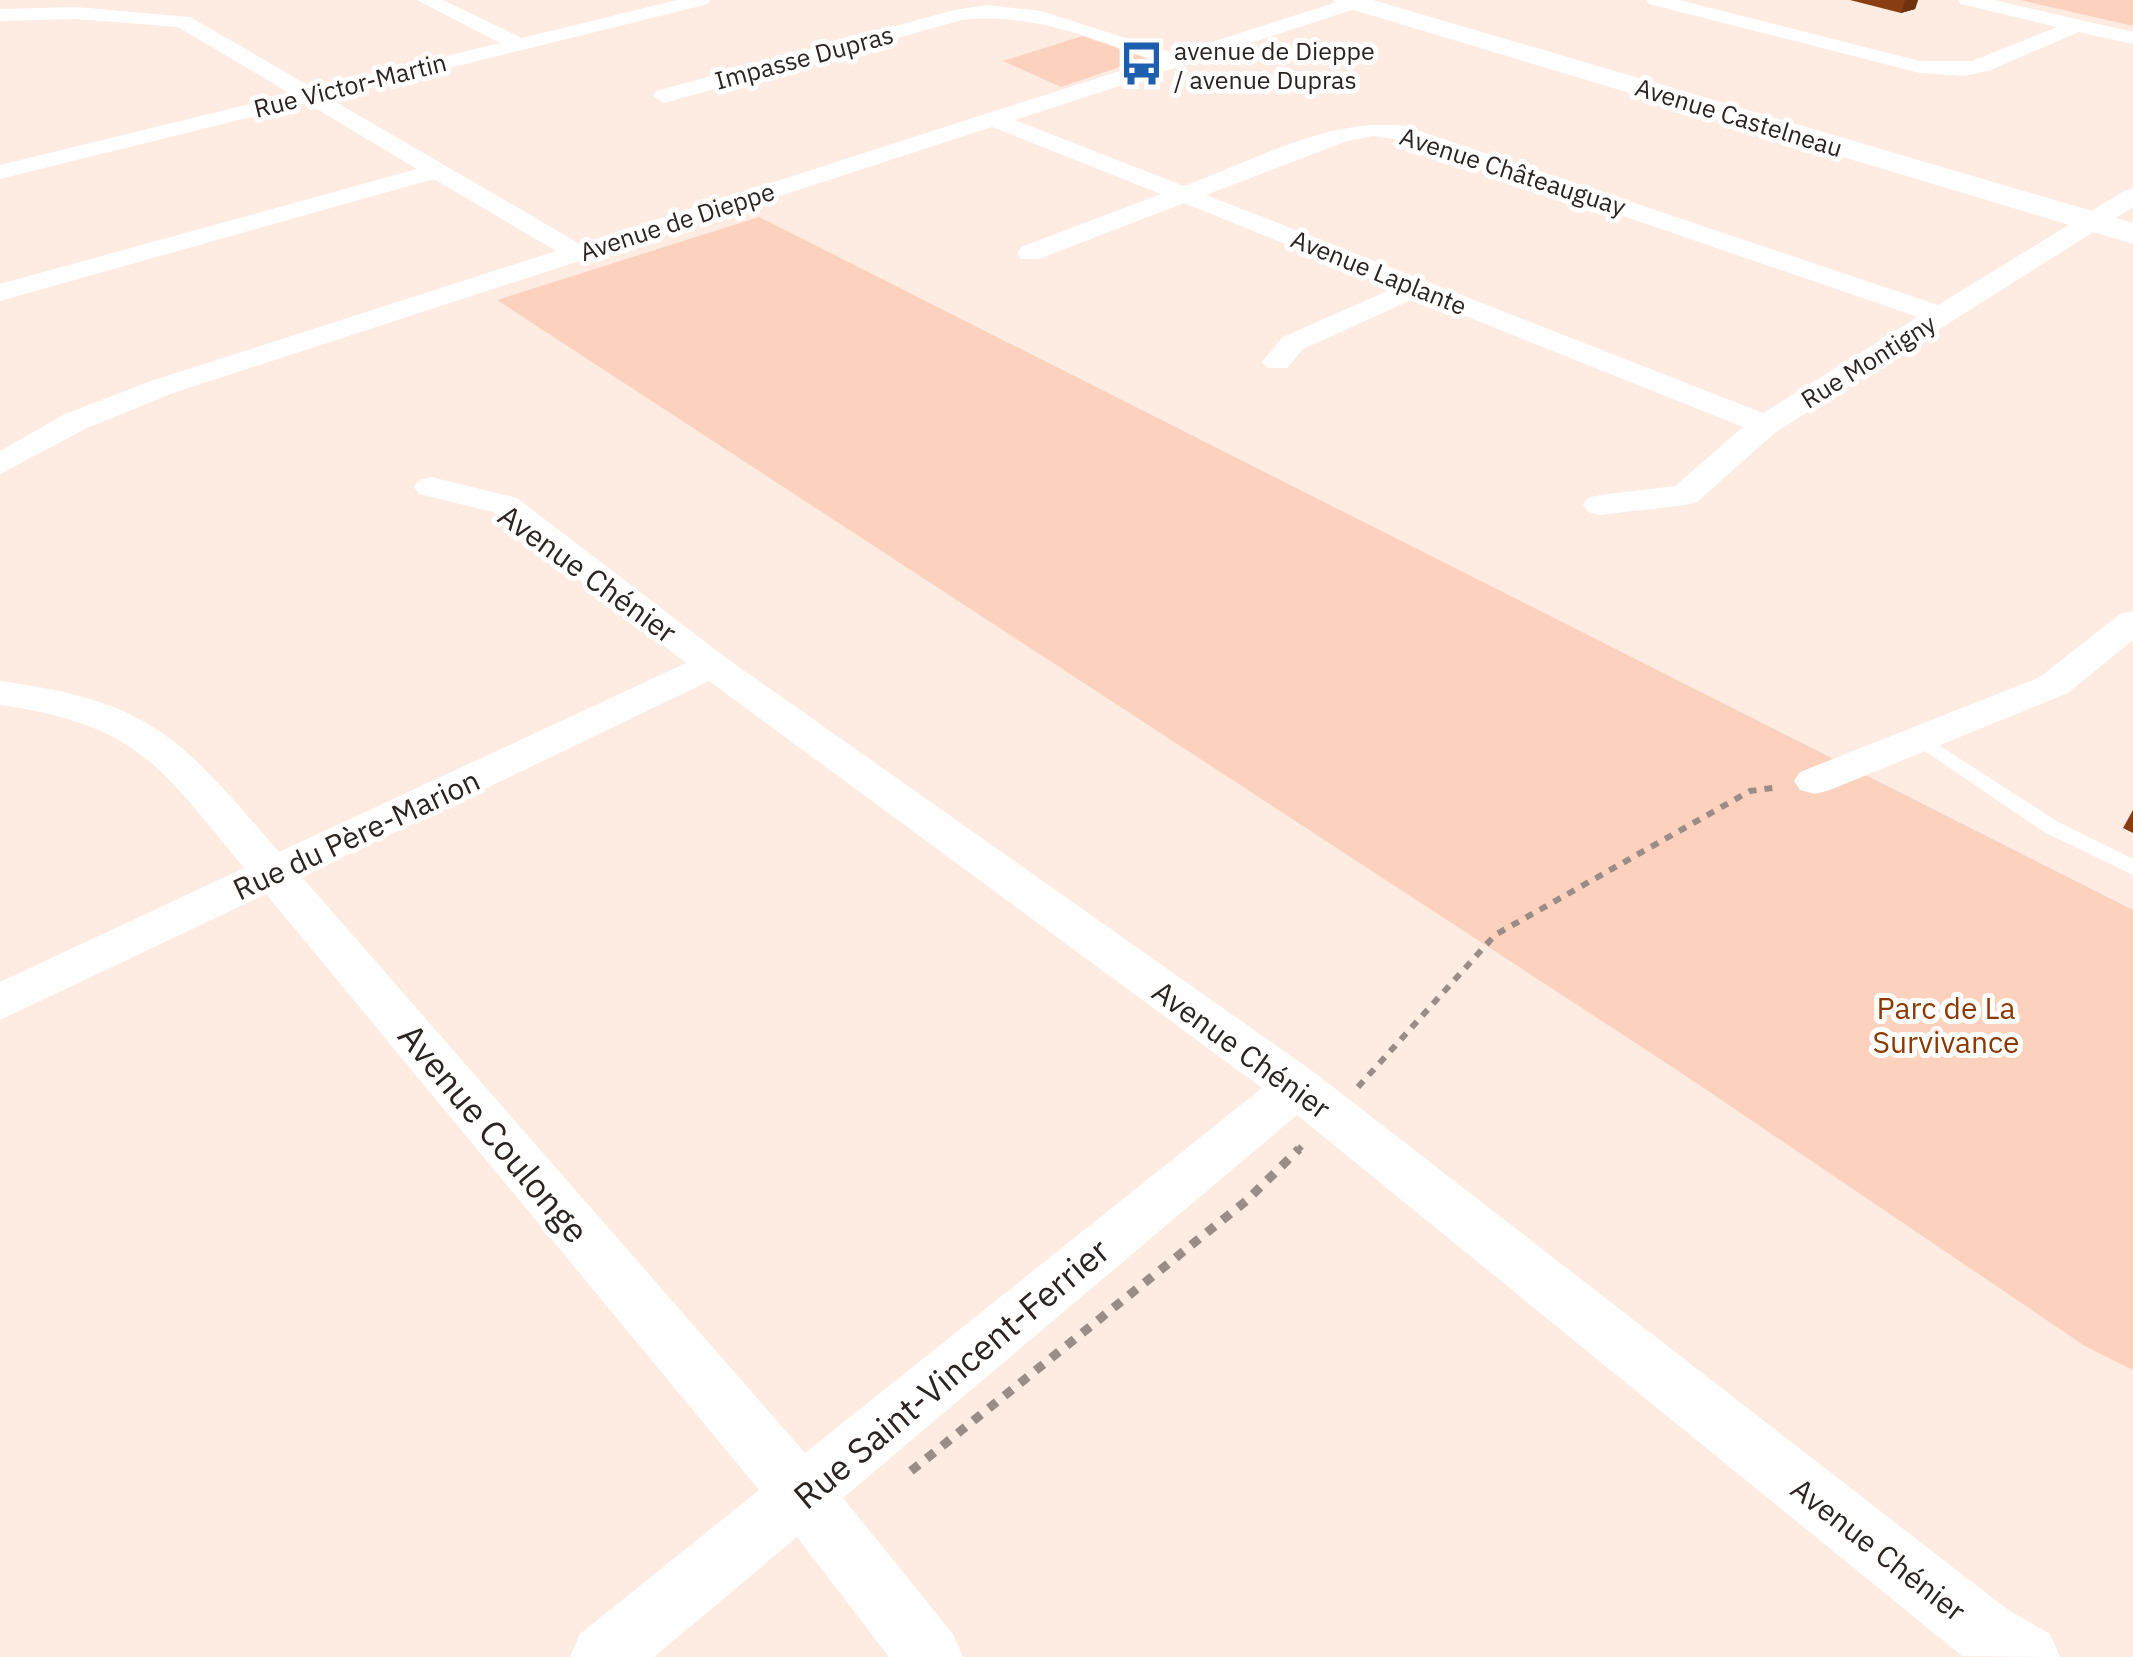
<svg xmlns="http://www.w3.org/2000/svg" width="2133" height="1657" viewBox="0 0 2133 1657" font-family="'IBM Plex Sans',sans-serif">
<style>
.green{fill:#fcd2be}
.lines{fill:none;stroke-linecap:round;stroke-linejoin:round}
.path-far1{stroke:#9a8d87;stroke-width:6;stroke-dasharray:8 8;stroke-linecap:butt}
.path{stroke:#9a8d87;stroke-width:9;stroke-dasharray:10 10;stroke-linecap:butt}
.lane{fill:#fff;fill-rule:evenodd}
.street{fill:#fff;fill-rule:evenodd}
.secondary{fill:#fff;fill-rule:evenodd}
.wall{fill:#893e12}
.shaded-wall{fill:#6f320f}
.labels{text-anchor:middle;dominant-baseline:central;stroke-width:10;stroke-linejoin:round;paint-order:stroke}
.far-poi-label{font-size:25px;fill:#2b2421;stroke:#fff;text-anchor:start}
.far-street-label{font-size:25px;fill:#2b2421;stroke:#fff}
.street-label{font-size:30px;fill:#2b2421;stroke:#fff}
.park-label{font-size:30px;fill:#8c3900;stroke:#fff}
.near-street-label{font-size:35px;fill:#2b2421;stroke:#fff}
</style>
<rect width="100%" height="100%" fill="#feebe2"/>
<!-- green -->
<g class="green">
<polygon points="2020,0 2133,0 2133,26"/>
<polygon points="1082,36 1146,58 1061,87 1003,61"/>
<polygon points="759,217 2133,910 2133,1370 2085,1346 1683,1074 497,300"/>
</g>
<g class="lines">
<!-- path-far1 -->
<g class="path-far1">
<polyline points="1358,1087 1495,935 1750,791 1780,787"/>
<polyline points="1296,1152 1305,1143"/>
</g>
<!-- path -->
<polyline class="path" points="911,1471 1246,1201 1299,1149"/>
<!-- lane -->
<polygon class="lane" points="1920,733 2058,822 2133,859 2133,875 2044,832 1913,743 1911,739 1913,735"/>
<!-- street -->
<g class="street">
<path d="M417,0h26l79,38 155,-38h34l-3,4 -379,94 251,146 574,-184c-63,-22 -123,-48 -192,-40l-298,83 -11,-7 3,-5 298,-81 33,-5 54,6 134,43 168,-54h30l-3,4 -355,116 169,66c70,-26 146,-69 221,-60l533,179 186,-114 9,-3v19l-357,225 -79,70 -12,3 -85,10 -12,-3 -5,-7 5,-7 12,-3 75,-9 68,-59 -325,-130 -115,52 -16,19h-20l-5,-6 21,-25 111,-49 -210,-85 -145,56h-18l-4,-6 4,-6 140,-53 -169,-67 -819,266 -86,35 -87,46v-23l65,-37 86,-33 405,-130 -122,-72 -434,122v-17l417,-115 -110,-66 -307,76v-14l291,-71 -113,-67 -102,-8 -76,2v-12l76,-2 114,10 123,71 187,-45zM1373,136l28,4 517,177 -155,96 -557,-218 141,-54z"/>
<polygon points="1646,0 1679,0 1920,61 1972,61 2057,27 1961,4 1958,0 1994,0 2133,32 2133,44 2079,32 1988,71 1964,76 1920,73 1649,4"/>
<path d="M431,477l86,21 208,159 590,416 693,537 42,24 10,23 -98,-1 -665,-541 -454,383 110,136 10,23h-74l-92,-120 -143,120h-84l10,-23 179,-144 -493,-596 -266,126v-38l244,-114c-83,-101 -107,-144 -244,-163v-24c155,21 181,58 279,171l407,-189 -193,-151 -74,-18 -5,-7 5,-7zM709,681l553,407 -457,365 -503,-576z"/>
<polygon points="2133,611 2133,640 2068,693 1830,790 1815,794 1800,790 1794,781 1800,772 2040,677 2120,614"/>
</g>
<!-- secondary -->
<polygon class="secondary" points="1333,0 1373,0 2133,223 2133,244 1337,5"/>
</g>
<!-- wall -->
<g class="wall">
<polygon points="1850,0 1918,0 1915,9 1901,13"/>
<polygon points="2133,810 2133,833 2123,828"/>
</g>
<!-- shaded-wall -->
<polygon class="shaded-wall" points="1905,0 1918,0 1915,9 1901,13"/>
<!-- icons -->
<defs>
<symbol id="bus-bare" viewBox="-9 -9 18 18"><path d="M-5-6H5V4H4V6H2V4H-2V6H-4V4H-5ZM-3.5-4V0h7V-4ZM-3.5 1.2v1.5H-2V1.2ZM2 1.2v1.5H3.5V1.2Z" fill="#1e5eaf" stroke="#fff" stroke-width="2.5" paint-order="stroke"/></symbol>
</defs>
<g fill-rule="evenodd">
<use href="#bus-bare" x="1110" y="32" width="63" height="63"/>
</g>
<g class="labels">
<!-- far-poi labels -->
<g class="far-poi-label">
<text x="1174" y="50">avenue de Dieppe<tspan x="1174" dy="29">/ avenue Dupras</tspan></text>
</g>
<!-- far-street labels -->
<g class="far-street-label">
<text transform="translate(804 57) rotate(-15)">Impasse Dupras</text>
<text transform="translate(350 85) rotate(-14)">Rue Victor-Martin</text>
<text transform="translate(1739 117) rotate(17)">Avenue Castelneau</text>
<text transform="translate(1513 171) rotate(18)">Avenue Châteauguay</text>
<text transform="translate(677 221) rotate(-18)">Avenue de Dieppe</text>
<text transform="translate(1379 272) rotate(22)">Avenue Laplante</text>
<text transform="translate(1868 361) rotate(-32)">Rue Montigny</text>
</g>
<!-- street labels -->
<g class="street-label">
<text transform="translate(588 573) rotate(36)">Avenue Chénier</text>
<text transform="translate(356 834) rotate(-25)">Rue du Père-Marion</text>
<text transform="translate(1242 1049) rotate(36)">Avenue Chénier</text>
<text transform="translate(1879 1549) rotate(38)">Avenue Chénier</text>
</g>
<!-- park labels -->
<g class="park-label">
<text x="1946" y="1007">Parc de La<tspan x="1946" dy="34">Survivance</tspan></text>
</g>
<!-- near-street labels -->
<g class="near-street-label">
<text transform="translate(494 1133) rotate(50)">Avenue Coulonge</text>
<text transform="translate(951 1373) rotate(-40)">Rue Saint-Vincent-Ferrier</text>
</g>
</g>
</svg>
